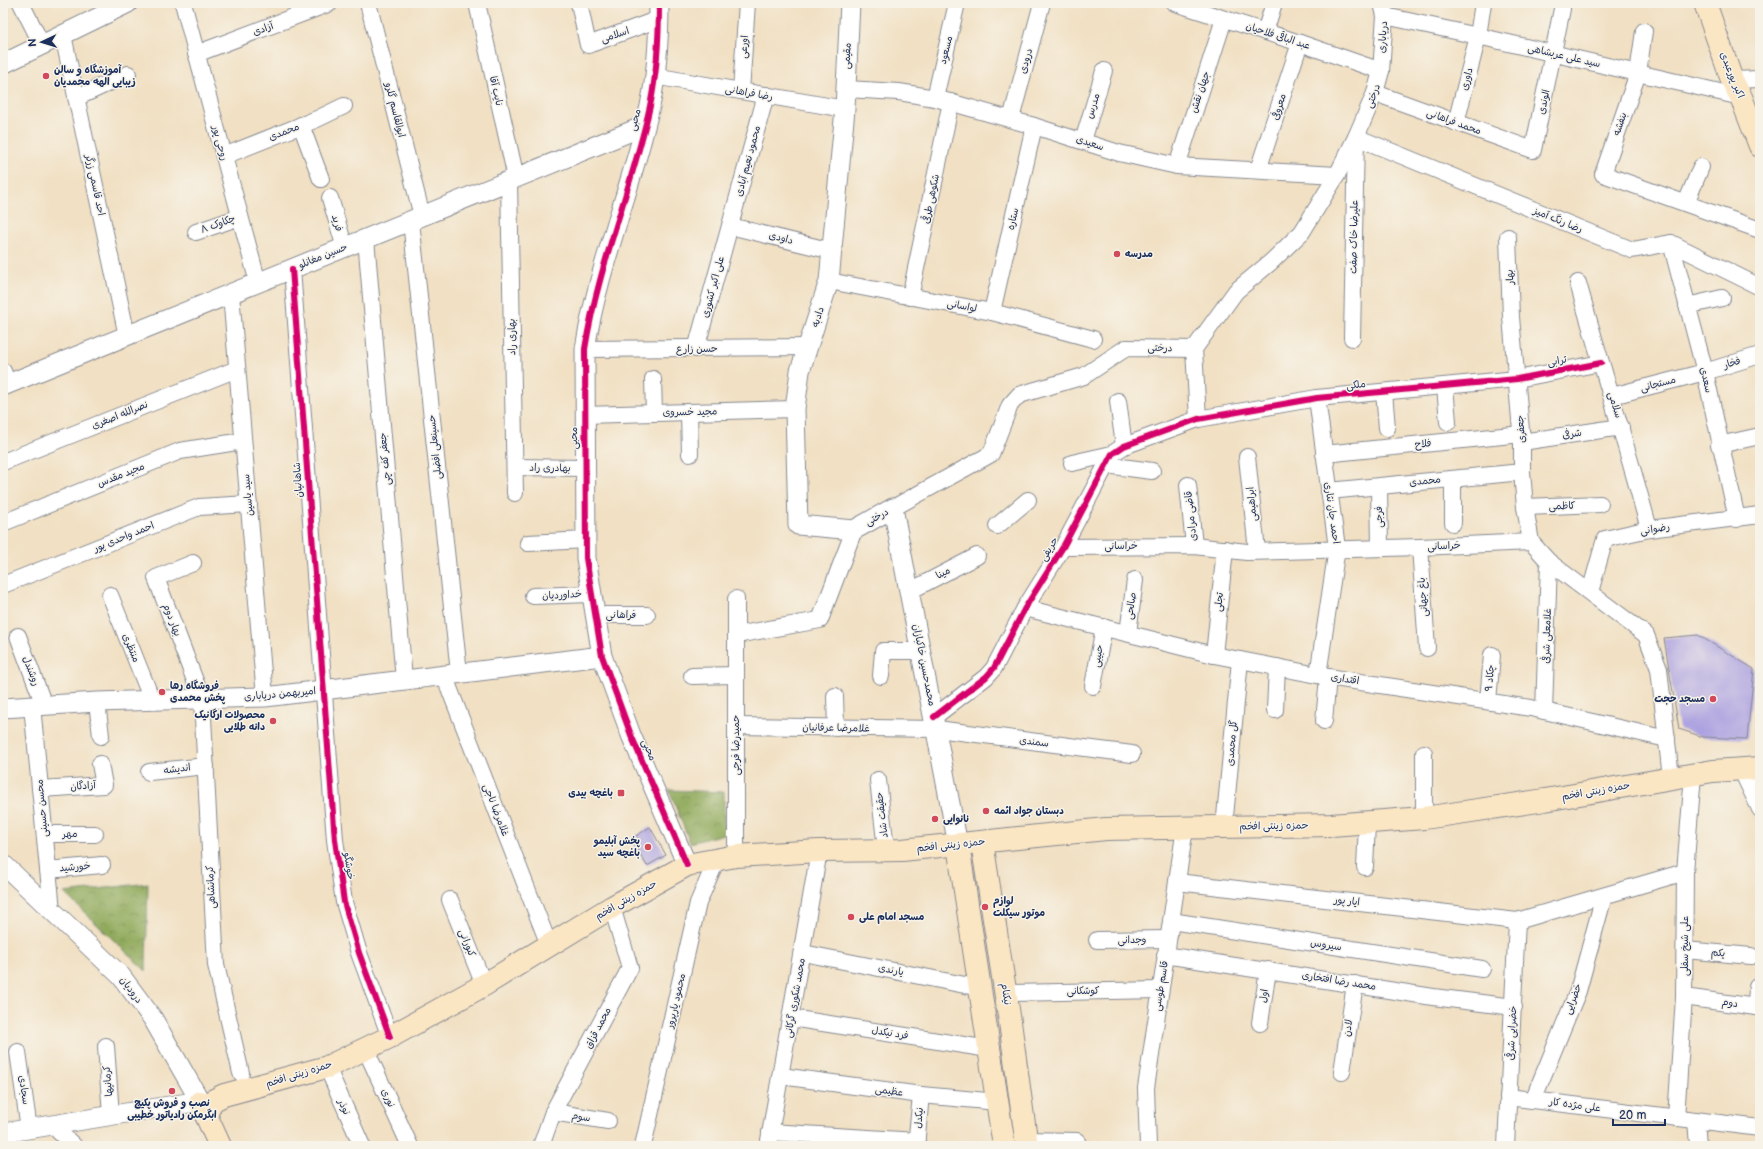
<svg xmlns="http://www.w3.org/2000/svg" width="1763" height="1149" viewBox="0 0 1763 1149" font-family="'Balsamiq Sans','Playpen Sans Arabic',sans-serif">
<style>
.forest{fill:url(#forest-crowns);stroke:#566c5c}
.building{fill:#a89de0}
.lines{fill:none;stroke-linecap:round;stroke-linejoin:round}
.minor-casing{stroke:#868890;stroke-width:18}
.tertiary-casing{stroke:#868890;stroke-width:21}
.secondary-casing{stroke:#868890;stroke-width:24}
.minor{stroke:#fff;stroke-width:16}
.tertiary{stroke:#fff;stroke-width:19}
.secondary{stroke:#fbe6c4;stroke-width:22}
.cycleway-casing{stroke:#f7f3e8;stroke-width:8}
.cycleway{stroke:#d6006c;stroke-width:6}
.poi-dot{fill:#d1495b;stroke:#f7f3e8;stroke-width:1.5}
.labels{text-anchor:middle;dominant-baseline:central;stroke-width:3;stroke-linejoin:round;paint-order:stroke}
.street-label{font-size:10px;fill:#1b2f5e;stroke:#f7f3e8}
.poi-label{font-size:10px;font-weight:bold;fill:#1b2f5e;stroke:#f7f3e8;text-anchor:start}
</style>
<defs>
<pattern id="forest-crowns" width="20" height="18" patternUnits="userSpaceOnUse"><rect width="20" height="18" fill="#90aa5b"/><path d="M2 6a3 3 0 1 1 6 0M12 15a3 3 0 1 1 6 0" fill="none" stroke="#758b4e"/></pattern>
</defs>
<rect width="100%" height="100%" fill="#f7f3e8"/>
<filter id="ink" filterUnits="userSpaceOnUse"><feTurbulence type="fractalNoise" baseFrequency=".025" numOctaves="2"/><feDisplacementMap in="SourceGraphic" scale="8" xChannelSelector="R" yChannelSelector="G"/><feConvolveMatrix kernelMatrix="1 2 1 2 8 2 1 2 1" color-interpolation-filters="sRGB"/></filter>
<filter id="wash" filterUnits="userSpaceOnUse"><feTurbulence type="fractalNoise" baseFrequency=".012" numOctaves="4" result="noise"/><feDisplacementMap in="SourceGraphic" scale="16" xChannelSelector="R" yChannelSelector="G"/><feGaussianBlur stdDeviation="0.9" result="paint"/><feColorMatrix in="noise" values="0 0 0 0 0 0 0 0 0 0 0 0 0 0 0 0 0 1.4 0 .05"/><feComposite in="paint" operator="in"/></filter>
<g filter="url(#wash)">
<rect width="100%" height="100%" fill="#f1e0c3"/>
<!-- forest -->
<g class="forest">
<polygon points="669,790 724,792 724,834 690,843"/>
<polygon points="148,883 146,971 64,893"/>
</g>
<g id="blocks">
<!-- building -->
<g class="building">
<polygon points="1698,635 1754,669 1747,739 1703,737 1679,729 1664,638"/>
<polygon points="650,827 666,855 647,866 631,839"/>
</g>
</g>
</g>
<g filter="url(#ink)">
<use href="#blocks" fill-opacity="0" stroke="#868890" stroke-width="1"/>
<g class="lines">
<defs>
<g id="minor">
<polyline points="21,3 42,45"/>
<polyline points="183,3 258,283"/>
<polyline points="368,3 422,216"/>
<polyline points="477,3 516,178"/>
<polyline points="579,3 588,45 659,19"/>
<polyline points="1175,3 1300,43 1381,71"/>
<polyline points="1385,16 1478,36 1741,97"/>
<polyline points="1644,31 1638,73 1603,174 1760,230"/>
<polyline points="1265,32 1274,3"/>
<polyline points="63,35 127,336"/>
<polyline points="196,54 330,3"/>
<polyline points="654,76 845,109"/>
<polyline points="1732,80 1760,79"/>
<polyline points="846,89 899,92 935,98 1034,126 1119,153 1177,166 1337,175"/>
<polyline points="741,91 747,3"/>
<polyline points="1375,93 1533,150 1562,9 1562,3"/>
<polyline points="76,98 128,74"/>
<polyline points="935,98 957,3"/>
<polyline points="1011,119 1042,3"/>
<polyline points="1456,123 1478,36 1483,3"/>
<polyline points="301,125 321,179"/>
<polyline points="1083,141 1104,71"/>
<polyline points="224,156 317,119 344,106"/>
<polyline points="1177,166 1224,19"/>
<polyline points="1258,170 1300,43"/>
<polyline points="509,181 515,493"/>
<polyline points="330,198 345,248"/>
<polyline points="1686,203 1701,167"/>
<polyline points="411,221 459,673"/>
<polyline points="730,226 832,251"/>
<polyline points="196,232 240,217"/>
<polyline points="1508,237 1511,317 1522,442 1522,472 1525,507 1531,542"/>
<polyline points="366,239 404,680"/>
<polyline points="1671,243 1705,372 1737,519"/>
<polyline points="292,269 335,840 344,902 359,953 390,1037"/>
<polyline points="829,281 992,312 1093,339"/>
<path d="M1578,283c23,82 49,163 71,246"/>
<polyline points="231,294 265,697"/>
<polyline points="910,297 951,102"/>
<polyline points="1687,306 1722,298"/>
<polyline points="992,312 1034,126"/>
<polyline points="1352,338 1356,137 1632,250 1671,243 1760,287"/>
<polyline points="585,349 808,347"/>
<polyline points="696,349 766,95"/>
<polyline points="1194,349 1198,419"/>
<polyline points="3,371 8,384"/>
<polyline points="653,379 654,413"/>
<polyline points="1445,386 1448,422"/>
<polyline points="1384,392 1387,428"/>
<polyline points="1612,396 1705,372 1760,355"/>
<polyline points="1317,398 1337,548 1318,675"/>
<polyline points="1118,401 1124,446"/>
<polyline points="689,412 690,454"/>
<polyline points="584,415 795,409"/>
<polyline points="1522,442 1621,427"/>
<polyline points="1719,445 1760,436"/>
<polyline points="1324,454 1522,434"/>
<polyline points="1247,457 1257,551"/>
<polyline points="3,462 237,369"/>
<polyline points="1072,463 1112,454"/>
<polyline points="1106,465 1152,471"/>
<polyline points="515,467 584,468"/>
<polyline points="1188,485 1194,546"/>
<polyline points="1379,486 1380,548"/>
<polyline points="1329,491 1522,472"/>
<polyline points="1525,507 1600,504"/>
<polyline points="893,508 991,454 1010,405 1019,395 1084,376 1126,348 1194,349 1236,291 1271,262 1302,232 1337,175 1356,137 1375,93 1381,71 1385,16 1382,3"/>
<polyline points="3,523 180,451 243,441"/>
<polyline points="1453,523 1453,479"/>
<polyline points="997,526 1028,500"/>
<polyline points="1531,542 1549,562 1646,635 1659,669 1671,778"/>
<polyline points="528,543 586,540"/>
<polyline points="1063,547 1194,546 1247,552 1420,547 1531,542"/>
<polyline points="1420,547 1427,648"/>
<polyline points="193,563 156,578 202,699 216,965 241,1073"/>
<polyline points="3,585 199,507 249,504"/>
<polyline points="910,591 977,556"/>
<polyline points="1590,592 1605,539 1649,529 1760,515"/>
<polyline points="110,595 152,700"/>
<polyline points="533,596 591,594"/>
<polyline points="736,599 736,856"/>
<polyline points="1025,608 1214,655 1328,677 1531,708 1667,739"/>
<polyline points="596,615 647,615"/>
<polyline points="1128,633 1135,580"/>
<polyline points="736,635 820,620 854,530"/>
<polyline points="18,636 44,705"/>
<polyline points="1214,655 1225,549"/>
<polyline points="444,675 549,945"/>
<polyline points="692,676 736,675"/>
<polyline points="881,676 883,651 921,651"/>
<polyline points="1093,686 1104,627"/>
<polyline points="835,696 836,728"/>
<polyline points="1488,701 1492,655"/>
<polyline points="97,702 101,736"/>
<polyline points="32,706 52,910"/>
<polyline points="1275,710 1277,667"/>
<polyline points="1544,711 1549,562"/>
<polyline points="934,717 986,677 994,668 1025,608 1063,547 1112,454 1124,446 1198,419 1317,398 1517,379 1601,363"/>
<polyline points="1324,721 1328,677"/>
<polyline points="736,726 937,729 1132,754"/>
<polyline points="1424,753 1424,818"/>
<polyline points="1741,769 1760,809"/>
<polyline points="149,772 206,766"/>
<polyline points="878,780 886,849"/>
<polyline points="40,789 104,785 100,764"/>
<polyline points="1224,827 1240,660"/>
<polyline points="45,834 95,834"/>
<polyline points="1365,867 1367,823"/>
<polyline points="48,870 102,865"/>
<polyline points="1177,882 1517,921 1685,872"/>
<polyline points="450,900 484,985"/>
<polyline points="1171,921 1482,969"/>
<polyline points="1097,940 1168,939"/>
<polyline points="1685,950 1751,956"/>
<polyline points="803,953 980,988"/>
<polyline points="1165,955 1433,997 1514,1007"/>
<polyline points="1006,993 1160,990"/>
<polyline points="1684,997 1756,1007 1757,987"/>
<polyline points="791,1018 989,1049"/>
<polyline points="1260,1023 1268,970"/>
<polyline points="106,1046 111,1115"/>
<polyline points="366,1050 410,1146"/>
<polyline points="18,1052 29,1129"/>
<polyline points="327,1067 362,1146"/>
<polyline points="1342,1072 1355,984"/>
<polyline points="781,1076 921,1095 998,1102"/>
<polyline points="1508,1097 1760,1128"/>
<polyline points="1533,1100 1578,991 1604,896"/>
<polyline points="553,1112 608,1121"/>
<polyline points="1676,1118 1684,997 1685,872 1693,775"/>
<polyline points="1696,1120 1698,1146"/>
<polyline points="52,1125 74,1146"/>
<polyline points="770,1132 917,1141"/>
<polyline points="1026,1140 1077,1141"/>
<polyline points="541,1146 553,1112 630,968 612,907"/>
<polyline points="643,1146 698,903 717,859"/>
<polyline points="768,1146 819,851"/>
<polyline points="916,1146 921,1095"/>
<polyline points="1148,1146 1146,1088 1185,828"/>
<polyline points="1506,1146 1517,921"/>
</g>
<g id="tertiary">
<path d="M659,3c0,34 -2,70 -9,103 -18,82 -52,160 -65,243l1,209 16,98 29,79 56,130"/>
<polyline points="850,3 845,109 829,281 800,371 795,409 798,525 854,530 893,508 958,845"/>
<polyline points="3,64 128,3"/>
<polyline points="3,386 644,126"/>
<polyline points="3,708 97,702 265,697 602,656"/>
<polyline points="3,864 121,976 153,1019 200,1101 3,1133"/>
</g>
<g id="secondary">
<polyline points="1705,3 1732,80 1741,97 1760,146"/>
<polyline points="982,842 1010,1022 1027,1146"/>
<polyline points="958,845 1004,1146"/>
<polyline points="200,1102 220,1146"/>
<polyline points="206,1115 212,1101 224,1095 327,1067 390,1037 484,985 612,907 687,865 736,856 819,851 902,850 1106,829 1331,825 1424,818 1545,800 1713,771 1760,768"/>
</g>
</defs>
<!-- minor casing -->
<use href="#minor" class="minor-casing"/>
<!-- tertiary casing -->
<use href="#tertiary" class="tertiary-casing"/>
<!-- secondary casing -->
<use href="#secondary" class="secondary-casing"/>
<!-- minor -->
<use href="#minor" class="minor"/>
<!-- tertiary -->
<use href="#tertiary" class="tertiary"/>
<!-- secondary -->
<use href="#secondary" class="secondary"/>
<defs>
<g id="cycleway">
<path d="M659,3c0,34 -2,70 -9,103 -18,82 -52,160 -65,243l1,209 16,98 29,79 56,130"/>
<polyline points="292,269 335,840 344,902 359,953 390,1037"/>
<polyline points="934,717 986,677 994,668 1025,608 1063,547 1112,454 1124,446 1198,419 1317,398 1517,379 1601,363"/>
</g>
</defs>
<!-- cycleway casing -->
<use href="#cycleway" class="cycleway-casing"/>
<!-- cycleway -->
<use href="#cycleway" class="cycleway"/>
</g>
</g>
<!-- markers -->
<g class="poi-dot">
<circle cx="46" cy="76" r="4"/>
<circle cx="1117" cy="254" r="4"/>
<circle cx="162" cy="692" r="4"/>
<circle cx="1713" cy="699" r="4"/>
<circle cx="273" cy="721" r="4"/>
<rect x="617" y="789" width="8" height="8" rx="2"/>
<circle cx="986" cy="811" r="4"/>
<circle cx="935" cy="819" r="4"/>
<circle cx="648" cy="847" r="4"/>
<circle cx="985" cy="907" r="4"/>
<circle cx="851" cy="917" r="4"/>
<circle cx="172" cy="1091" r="4"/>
</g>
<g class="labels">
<!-- street labels -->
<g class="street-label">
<text transform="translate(263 29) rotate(-21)">آزادی</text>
<text transform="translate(615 35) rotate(-19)">اسلامی</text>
<text transform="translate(1278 36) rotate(18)">عبد الباقی فلاحیان</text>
<text transform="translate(1383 37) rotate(-86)">دریاباری</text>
<text transform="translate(744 47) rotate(-86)">اورعی</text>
<text transform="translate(946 50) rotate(-76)">مسعود</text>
<text transform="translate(847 56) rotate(-87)">مقیمی</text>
<text transform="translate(1564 56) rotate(13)">سید علی عربشاهی</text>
<text transform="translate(1026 61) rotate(-75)">درودی</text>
<text transform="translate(1732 75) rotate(68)">اکبر پورعبدی</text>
<text transform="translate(1467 79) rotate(-76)">داوری</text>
<text transform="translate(496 91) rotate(77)">نایب آقا</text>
<text transform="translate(1200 92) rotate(-72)">جهان نقش</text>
<text transform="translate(749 93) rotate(10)">رضا فراهانی</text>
<text transform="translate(1373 96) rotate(-70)">درختی</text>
<text transform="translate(1544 102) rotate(-78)">الوندی</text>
<text transform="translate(1093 106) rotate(-73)">مدرس</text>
<text transform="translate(1279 107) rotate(-72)">معروفی</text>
<text transform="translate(395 110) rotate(76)">ابوالقاسم گلرو</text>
<text transform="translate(635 120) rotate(-75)">محبی</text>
<text transform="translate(1454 122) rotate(20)">محمد فراهانی</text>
<text transform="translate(1620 124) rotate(-71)">بنفشه</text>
<text transform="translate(284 132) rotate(-21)">محمدی</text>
<text transform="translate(220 143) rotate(75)">روحی پور</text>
<text transform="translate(1090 143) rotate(18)">سعیدی</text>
<text transform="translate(748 161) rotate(-75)">محمود نعیم آبادی</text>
<text transform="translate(95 185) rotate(78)">احد قاسمی زرگر</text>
<text transform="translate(931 199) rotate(-78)">شکوهی طرقی</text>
<text transform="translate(1013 219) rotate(-77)">ستاره</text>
<text transform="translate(1558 220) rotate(22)">رضا رنگ آمیز</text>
<text transform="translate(337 223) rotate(74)">فرید</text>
<text transform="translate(218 224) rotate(-20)">چکاوک ۸</text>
<text transform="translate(1354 237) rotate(-89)">علیرضا خاک صفت</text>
<text transform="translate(781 238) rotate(14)">داودی</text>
<text transform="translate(323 256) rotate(-22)">حسین مغانلو</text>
<text transform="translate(1510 277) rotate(-92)">بهار</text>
<text transform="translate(713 287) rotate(-75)">علی اکبر کشوری</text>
<text transform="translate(962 306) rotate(11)">لواسانی</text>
<text transform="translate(818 317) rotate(-73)">دادبه</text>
<text transform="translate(512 337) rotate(-91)">بهاری راد</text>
<text transform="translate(1160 348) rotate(1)">درختی</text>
<text transform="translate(697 349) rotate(-1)">حسن زارع</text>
<text transform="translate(1557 361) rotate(-11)">ترابی</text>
<text transform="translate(1732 363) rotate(-17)">فخار</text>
<text transform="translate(1706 380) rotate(78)">سعدی</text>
<text transform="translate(1658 384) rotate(-15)">مستجانی</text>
<text transform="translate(1356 385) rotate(-6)">ملکی</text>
<text transform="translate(1615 405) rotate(73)">سلامی</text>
<text transform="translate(690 412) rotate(-1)">مجید خسروی</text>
<text transform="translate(120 415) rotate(-22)">نصرالله اصغری</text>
<text transform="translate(1521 429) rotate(-94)">جعفری</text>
<text transform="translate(1572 434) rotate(-9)">شرفی</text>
<text transform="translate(574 438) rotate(-90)">محبی</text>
<text transform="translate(1423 444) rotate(-6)">فلاح</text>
<text transform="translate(435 447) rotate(-96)">حسینعلی افضلی</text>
<text transform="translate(385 459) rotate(-95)">جعفر کف چی</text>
<text transform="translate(550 468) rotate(1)">بهادری راد</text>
<text transform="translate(121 475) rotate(-22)">مجید مقدس</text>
<text transform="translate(298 480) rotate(-94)">شاهانیان</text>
<text transform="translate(1425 481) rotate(-6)">محمدی</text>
<text transform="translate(248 495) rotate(-95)">سید یاسین</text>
<text transform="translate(1252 504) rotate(-96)">ابراهیمی</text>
<text transform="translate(1562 506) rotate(-2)">کاظمی</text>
<text transform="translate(1332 513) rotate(82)">احمد جان نثاری</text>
<text transform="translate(1191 516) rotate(-96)">قاضی مرادی</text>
<text transform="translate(877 517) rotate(-29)">درختی</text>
<text transform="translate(1379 517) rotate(-91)">فرجی</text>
<text transform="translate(1655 529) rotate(-9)">رضوانی</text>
<text transform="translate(124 537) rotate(-22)">احمد واحدی پور</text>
<text transform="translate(1121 546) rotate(-1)">خراسانی</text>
<text transform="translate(1444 546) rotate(-3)">خراسانی</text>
<text transform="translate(1049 549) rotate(-59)">حریفی</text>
<text transform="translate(943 573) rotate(-28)">مینا</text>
<text transform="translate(562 595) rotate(-3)">خداوردیان</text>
<text transform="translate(1423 597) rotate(-94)">باغ جهانی</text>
<text transform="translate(1219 602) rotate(-84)">تجلی</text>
<text transform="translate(1131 606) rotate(-82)">صالحی</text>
<text x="621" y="615">فراهانی</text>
<text transform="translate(172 620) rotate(69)">بهار دوم</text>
<text transform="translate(1547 636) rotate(-88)">غلامعلی شرفی</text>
<text transform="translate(131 648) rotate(68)">منتظری</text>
<text transform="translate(1098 656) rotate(-80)">حبیبی</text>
<text transform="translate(924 665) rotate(79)">محمدحسین خاکبازان</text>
<text transform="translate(31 671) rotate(69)">روشندل</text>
<text transform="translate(1490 678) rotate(-85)">چکاد ۹</text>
<text transform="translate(1345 679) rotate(9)">اقتداری</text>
<text transform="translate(280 694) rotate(-5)">امیربهمن دریاباری</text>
<text transform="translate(836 728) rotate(1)">غلامرضا عرفانیان</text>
<text transform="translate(1034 742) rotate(7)">سمندی</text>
<text transform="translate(1232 743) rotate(-85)">گل محمدی</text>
<text transform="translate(736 745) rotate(-90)">حمیدرضا فرجی</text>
<text transform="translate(649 750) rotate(67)">محبی</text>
<text transform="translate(177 769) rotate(-7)">اندیشه</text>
<text transform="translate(83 786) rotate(-4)">آزادگان</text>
<text transform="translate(1596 791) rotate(-10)">حمزه زینتی افخم</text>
<text transform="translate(42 808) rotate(-95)">محسن حسینی</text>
<text transform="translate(496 810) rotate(69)">غلامرضا ناجی</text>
<text transform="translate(882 815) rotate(-97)">حقیقت شاد</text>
<text transform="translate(1274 826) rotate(-1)">حمزه زینتی افخم</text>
<text transform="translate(70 834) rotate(-1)">مهر</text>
<text transform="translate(951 845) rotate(-6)">حمزه زینتی افخم</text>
<text transform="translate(349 866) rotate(82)">خوشگو</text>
<text transform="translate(75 867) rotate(-5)">خورشید</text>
<text transform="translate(211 887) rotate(-93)">کرمانشاهی</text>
<text transform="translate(626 900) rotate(-30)">حمزه زینتی افخم</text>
<text transform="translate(1347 901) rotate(6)">ایار پور</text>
<text transform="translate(1132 940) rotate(-1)">وجدانی</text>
<text transform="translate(467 943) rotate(68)">کبورانی</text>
<text transform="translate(1326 945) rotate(9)">سیروس</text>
<text transform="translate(1685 946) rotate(-90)">علی شیخ سفلی</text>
<text transform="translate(1718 953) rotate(5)">یکم</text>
<text transform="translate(891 970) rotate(11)">یارندی</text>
<text transform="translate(1339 981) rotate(9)">محمد رضا افتخاری</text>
<text transform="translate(1161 986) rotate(-81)">قاسم طوسی</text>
<text transform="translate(131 990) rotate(53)">درودیان</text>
<text transform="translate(1083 991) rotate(-1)">کوشکانی</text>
<text transform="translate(1006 994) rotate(81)">نیکنام</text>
<text transform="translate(1264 996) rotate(-82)">اول</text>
<text transform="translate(795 998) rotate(-80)">محمد شکوری گرکانی</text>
<text transform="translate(1573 999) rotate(-69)">خضرایی</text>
<text transform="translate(676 1001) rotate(-77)">محمود یارپرور</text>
<text transform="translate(1730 1003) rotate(8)">دوم</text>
<text transform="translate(598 1028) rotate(-62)">محمد قزاق</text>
<text transform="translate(1348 1028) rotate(-82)">لادن</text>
<text transform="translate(890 1033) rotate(9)">فرد نیکدل</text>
<text transform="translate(1512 1033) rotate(-87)">خضرایی شرقی</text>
<text transform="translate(299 1074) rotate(-17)">حمزه زینتی افخم</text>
<text transform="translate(108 1081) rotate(-95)">کرمانیها</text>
<text transform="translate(24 1090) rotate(82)">سجادی</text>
<text transform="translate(889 1091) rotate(8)">عظیمی</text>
<text transform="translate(388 1098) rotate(65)">نوری</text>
<text transform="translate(1575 1105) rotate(8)">علی مژده کار</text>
<text transform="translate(344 1107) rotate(66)">نوذر</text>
<text transform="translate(581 1117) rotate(9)">سوم</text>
<text transform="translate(919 1118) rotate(-85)">نیکدل</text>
</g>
<!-- poi labels -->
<g class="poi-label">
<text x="54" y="70">آموزشگاه و سالن<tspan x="54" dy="12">زیبایی الهه محمدیان</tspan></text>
<text x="1125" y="254">مدرسه</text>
<text x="170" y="686">فروشگاه رها<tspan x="170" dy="12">پخش محمدی</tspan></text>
<text x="1705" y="699" text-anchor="end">مسجد حجت</text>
<text x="265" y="715" text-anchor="end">محصولات ارگانیک<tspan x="265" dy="12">دانه طلایی</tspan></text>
<text x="613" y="793" text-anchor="end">باغچه بیدی</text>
<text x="994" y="811">دبستان جواد ائمه</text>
<text x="943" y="819">نانوایی</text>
<text x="640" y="841" text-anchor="end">پخش آبلیمو<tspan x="640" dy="12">باغچه سید</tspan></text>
<text x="993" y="901">لوازم<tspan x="993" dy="12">موتور سیکلت</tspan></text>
<text x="859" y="917">مسجد امام علی</text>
<text x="172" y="1103" text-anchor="middle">نصب و فروش پکیج<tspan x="172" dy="12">ابگرمکن رادیاتور خطیبی</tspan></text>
</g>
</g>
<!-- margin -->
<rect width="1763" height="1149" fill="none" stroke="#f7f3e8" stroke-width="16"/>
<!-- north arrow -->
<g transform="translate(42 42) rotate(266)" stroke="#f7f3e8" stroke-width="3" paint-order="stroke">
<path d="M0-3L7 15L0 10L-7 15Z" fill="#1b2f5e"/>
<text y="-6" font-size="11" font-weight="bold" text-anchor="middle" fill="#1b2f5e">N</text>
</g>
<!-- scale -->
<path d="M1613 1119v6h52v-6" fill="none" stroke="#1b2f5e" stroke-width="2"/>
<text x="1619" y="1119" font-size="12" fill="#1b2f5e" stroke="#f7f3e8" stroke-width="3" paint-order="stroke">20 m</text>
</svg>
